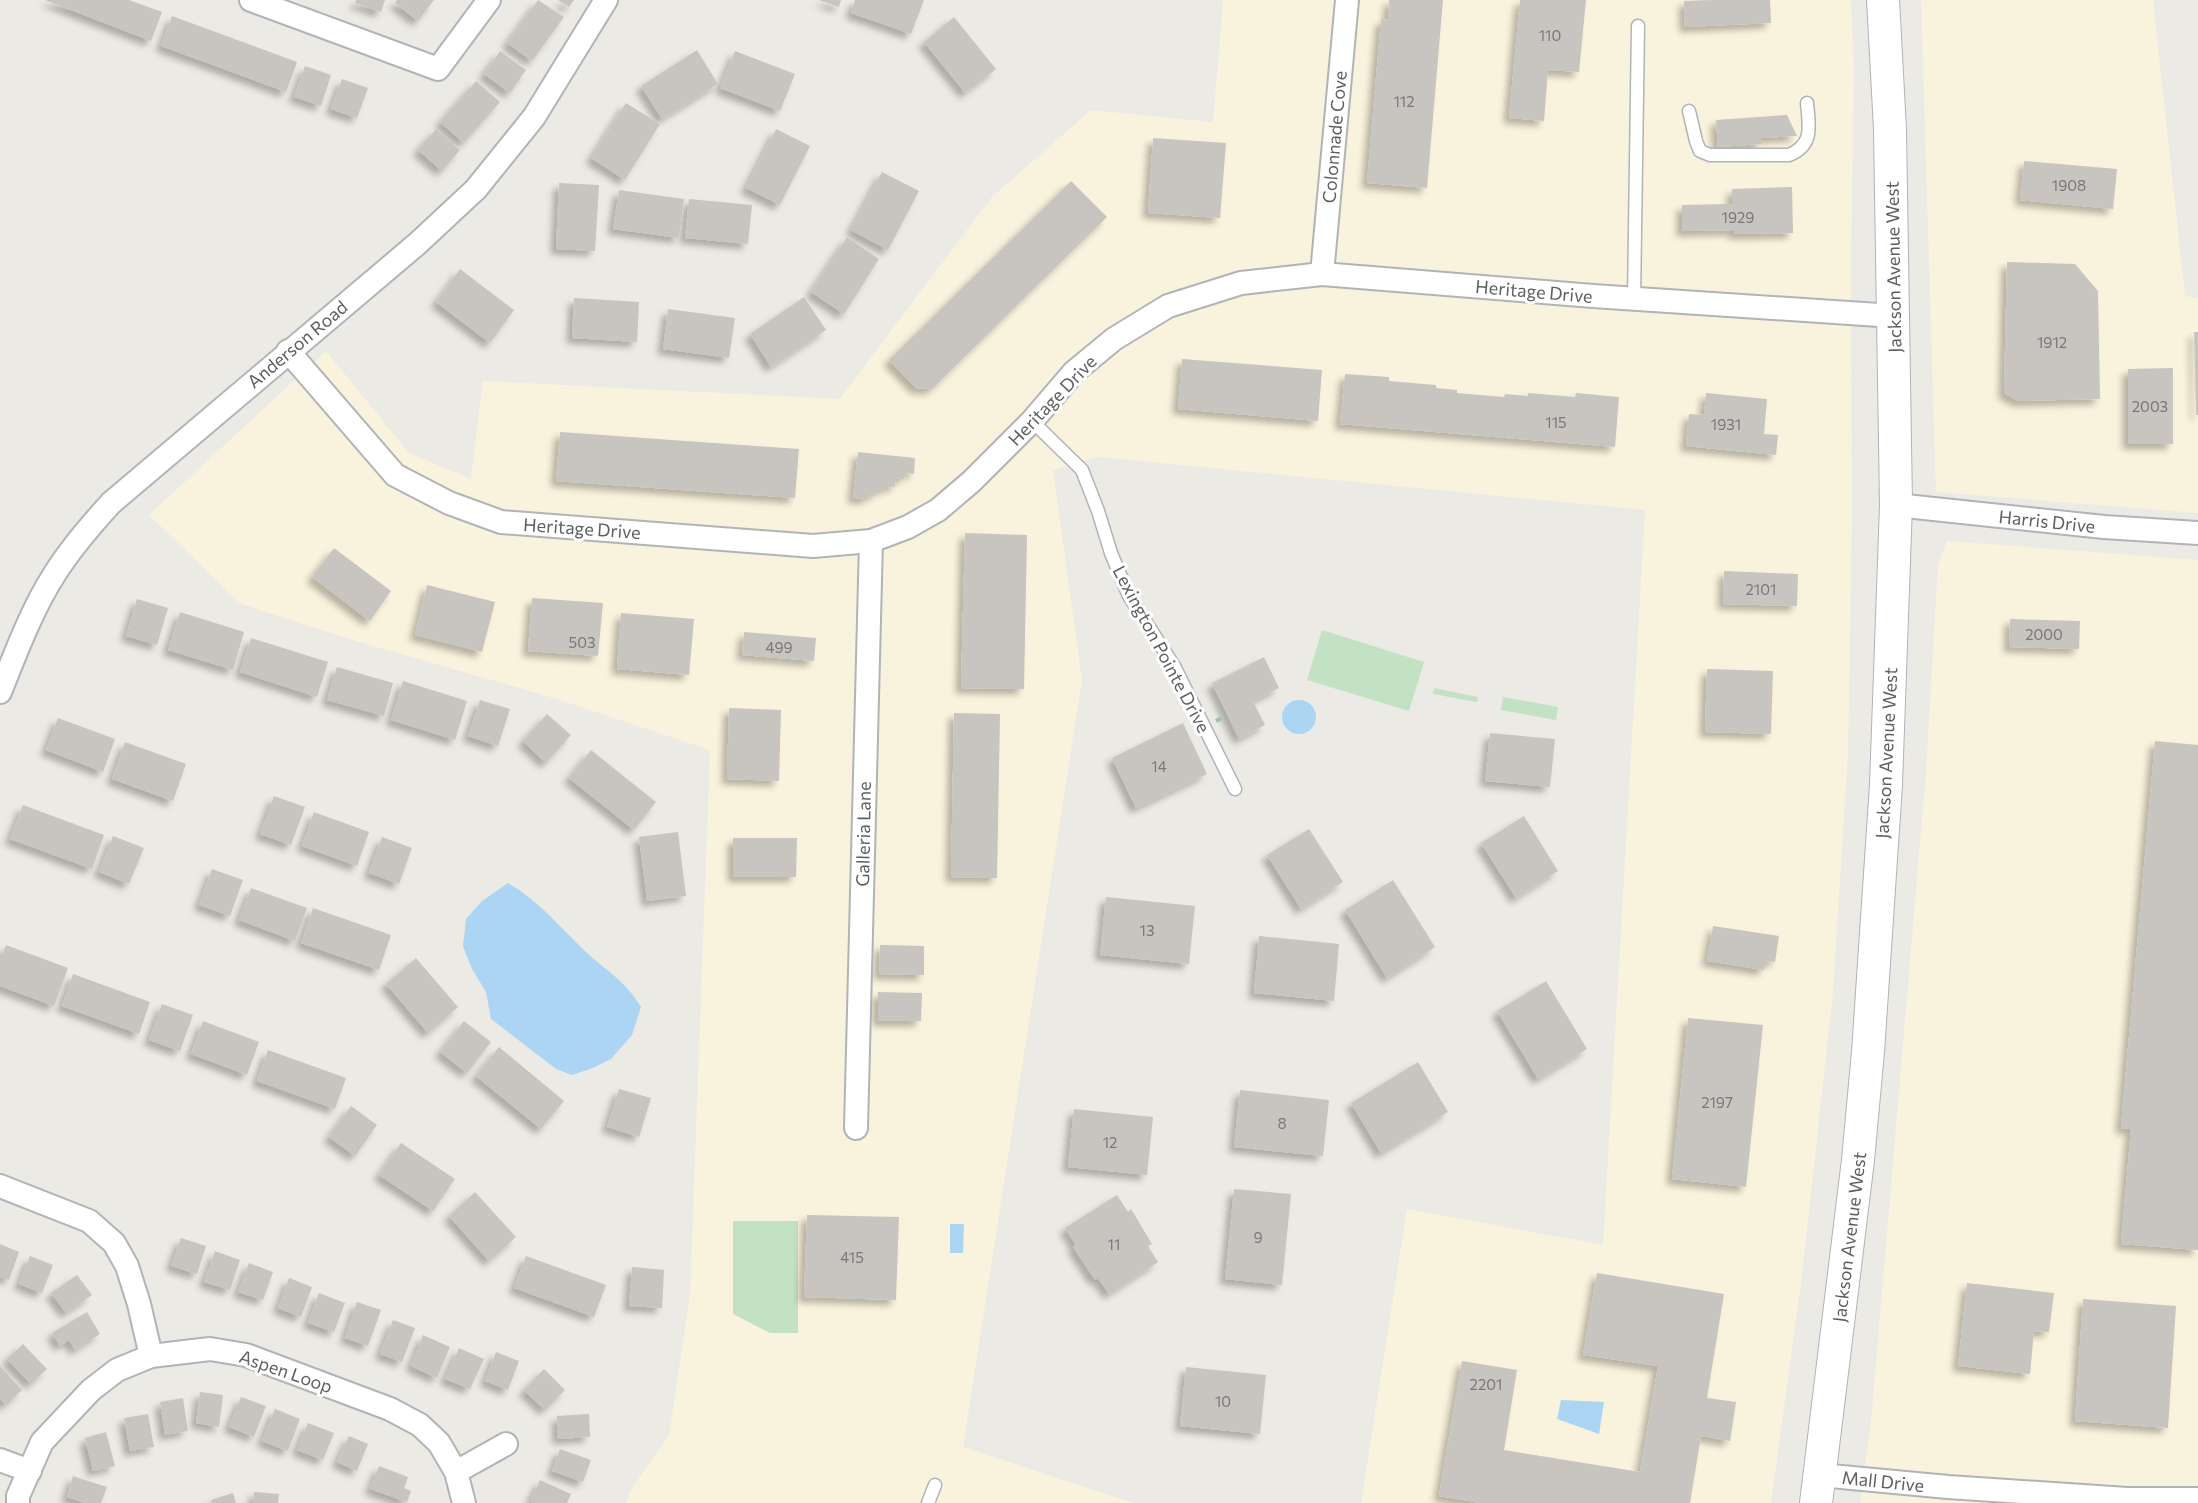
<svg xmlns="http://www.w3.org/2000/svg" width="2198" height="1503" viewBox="0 0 2198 1503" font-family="Commissioner,sans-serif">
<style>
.commercial{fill:#f9f2dc}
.green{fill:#c3e1c3}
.water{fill:#acd5f4}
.building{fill:#c8c5c0;filter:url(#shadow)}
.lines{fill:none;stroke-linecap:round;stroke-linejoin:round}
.service-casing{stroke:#b1b3b7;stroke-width:15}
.minor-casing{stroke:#b1b3b7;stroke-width:26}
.secondary-casing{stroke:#b0b3b7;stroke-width:34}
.path{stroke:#9dc1a7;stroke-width:4;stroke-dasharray:6 3;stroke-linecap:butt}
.service{stroke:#fff;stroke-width:12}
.minor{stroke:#fff;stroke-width:22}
.secondary{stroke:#fff;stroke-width:32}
.labels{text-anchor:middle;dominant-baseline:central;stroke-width:6;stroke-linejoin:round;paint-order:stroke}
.number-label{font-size:15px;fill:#77787a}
.street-label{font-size:18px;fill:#5c5f62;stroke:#fff}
</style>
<defs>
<filter id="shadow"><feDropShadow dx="-5.5" dy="5.5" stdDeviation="3" flood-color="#0004"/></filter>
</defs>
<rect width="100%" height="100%" fill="#eceae4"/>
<!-- commercial -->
<g class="commercial">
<polygon points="1223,0 1851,0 1854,67 1851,268 1852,514 1848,753 1833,992 1802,1275 1771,1503 1361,1503 1407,1209 1603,1245 1645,510 1098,457 1053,470 1082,680 963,1447 1133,1503 626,1503 632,1488 669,1435 690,1295 710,750 557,699 346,638 241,604 149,515 326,351 409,453 471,479 483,381 840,399 992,197 1091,110 1213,122"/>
<polygon points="1921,0 2153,0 2185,296 2198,298 2198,513 1936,492"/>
<polygon points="1947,541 2198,560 2198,1503 1860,1503 1871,1422 1926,772 1938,565"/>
</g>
<!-- green -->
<g class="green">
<polygon points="1322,630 1424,662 1409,711 1307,680"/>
<polygon points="1434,688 1478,697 1477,702 1433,694"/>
<polygon points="1503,697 1558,707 1556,720 1501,710"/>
<polygon points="733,1221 798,1221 798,1333 770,1333 733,1314"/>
</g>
<!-- water -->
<g class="water">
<circle cx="1299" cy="717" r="17"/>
<path d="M508,883c31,18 52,44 77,68 22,21 40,29 56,56l-9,28 -21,24 -18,9 -21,7 -16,-6 -65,-50 -5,-27 -14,-23 -9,-23 3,-27 16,-18z"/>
<polygon points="950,1224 964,1224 963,1253 950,1253"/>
<polygon points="1561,1400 1604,1402 1599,1434 1557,1419"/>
</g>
<!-- building -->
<g class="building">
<polygon points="45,0 129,0 162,12 151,41"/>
<polygon points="356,0 385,0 381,12 355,3"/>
<polygon points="397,0 434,0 418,21 395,3"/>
<polygon points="538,0 564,17 532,61 507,43"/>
<polygon points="558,0 574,0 569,7"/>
<polygon points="819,0 841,0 839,7"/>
<polygon points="855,0 924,0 911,34 851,13"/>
<polygon points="1389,0 1443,0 1427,188 1367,183 1381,19 1388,20"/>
<polygon points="1520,0 1586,0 1579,72 1548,70 1544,121 1509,118"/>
<polygon points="1711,0 1770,0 1771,23 1685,27 1684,1"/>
<polygon points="172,16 297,62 286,92 161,46"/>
<polygon points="954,17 996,69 965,93 924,42"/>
<polygon points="697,50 718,84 662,119 641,86"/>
<polygon points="500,51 526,70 510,93 484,74"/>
<polygon points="735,51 795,74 780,111 720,88"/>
<polygon points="305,66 331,75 321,106 294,97"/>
<polygon points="342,79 368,88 357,118 331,109"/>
<polygon points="476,81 500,102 464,143 440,122"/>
<polygon points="626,103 660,124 625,180 591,158"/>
<polygon points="1787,115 1797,136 1761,138 1761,144 1718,147 1716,120"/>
<polygon points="436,129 460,150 442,171 418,150"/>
<polygon points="776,129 810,146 780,205 746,188"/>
<polygon points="1153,138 1226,143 1220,218 1148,213"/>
<polygon points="2024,161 2117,169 2113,209 2020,200"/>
<polygon points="882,172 919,191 888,250 851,230"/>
<polygon points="1071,181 1107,217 932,389 916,388 889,360"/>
<polygon points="559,183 599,185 595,251 556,249"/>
<polygon points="1792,187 1793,233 1734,234 1734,230 1682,231 1682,205 1732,204 1732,189"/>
<polygon points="619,190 684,199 679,238 613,229"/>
<polygon points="689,199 752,205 748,244 685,238"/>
<polygon points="847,237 879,259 844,314 811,292"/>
<polygon points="2007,262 2075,264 2098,291 2100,399 2018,401 2004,393"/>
<polygon points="460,269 514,310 490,343 436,302"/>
<polygon points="804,297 826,330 771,367 750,334"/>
<polygon points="574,298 639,302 637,342 572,338"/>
<polygon points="668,309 735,318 729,358 663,349"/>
<polygon points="2194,332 2198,332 2198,415 2196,415"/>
<polygon points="1182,359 1322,370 1318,421 1178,409"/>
<polygon points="2173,368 2173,444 2128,444 2128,369"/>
<polygon points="1345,374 1389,377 1389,381 1436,385 1436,388 1457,390 1457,393 1504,397 1505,394 1528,396 1528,393 1575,397 1576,393 1619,397 1615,447 1340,424"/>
<polygon points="1706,393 1767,399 1764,434 1778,435 1776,455 1686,446 1689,414 1704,415"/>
<polygon points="560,432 799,449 795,498 556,481"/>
<polygon points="858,452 915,458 914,474 905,473 904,479 896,478 895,487 885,486 885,490 877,489 876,495 869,494 868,499 853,498"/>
<polygon points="965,533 1027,535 1024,689 961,688"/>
<polygon points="334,548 391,591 370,621 312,577"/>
<polygon points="1724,571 1798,574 1797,606 1723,604"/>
<polygon points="427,585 495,602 482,652 415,635"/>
<polygon points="532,598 603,603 598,656 528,651"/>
<polygon points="137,599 168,608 157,645 126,636"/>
<polygon points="180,612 244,632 233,670 168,650"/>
<polygon points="621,613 694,619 689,675 617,669"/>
<polygon points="2010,619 2080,621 2079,649 2009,647"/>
<polygon points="744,632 816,638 814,661 742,655"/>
<polygon points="251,638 328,662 317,697 240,672"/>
<polygon points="1264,657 1279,688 1253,701 1265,725 1239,739 1212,683"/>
<polygon points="337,667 393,683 384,716 327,700"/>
<polygon points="1707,669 1773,671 1771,734 1705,732"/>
<polygon points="403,681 467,701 455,740 391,720"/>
<polygon points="480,700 510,709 498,746 468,736"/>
<polygon points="729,708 781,710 779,781 727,779"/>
<polygon points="954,713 1000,714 997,878 951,877"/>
<polygon points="547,714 571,735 546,763 523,741"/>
<polygon points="58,718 115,739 103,772 46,750"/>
<polygon points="1183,723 1207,774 1136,808 1112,758"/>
<polygon points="1490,733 1555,739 1550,787 1485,781"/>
<polygon points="2155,741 2198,745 2198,1250 2121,1244 2131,1129 2121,1128"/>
<polygon points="125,742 186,764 173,801 112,779"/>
<polygon points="591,750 656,802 634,830 569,778"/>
<polygon points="274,796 305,807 291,845 260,834"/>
<polygon points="23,805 104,835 92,869 10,839"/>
<polygon points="314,812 369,832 357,866 302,846"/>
<polygon points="1524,816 1558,871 1516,898 1481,843"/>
<polygon points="1309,829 1343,882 1301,909 1267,855"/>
<polygon points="678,832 686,896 647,901 639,837"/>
<polygon points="113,836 144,848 129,884 99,872"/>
<polygon points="382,837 412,848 399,884 369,873"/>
<polygon points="733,838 797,838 796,877 733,877"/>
<polygon points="212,869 243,880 230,916 199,905"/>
<polygon points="1393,880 1435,947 1387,978 1345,910"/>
<polygon points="251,888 307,908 295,941 239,920"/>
<polygon points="1106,897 1195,906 1189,964 1100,955"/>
<polygon points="313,908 391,935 379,970 301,943"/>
<polygon points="1713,926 1779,936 1775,962 1766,961 1764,970 1707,961"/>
<polygon points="1259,936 1339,944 1334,1001 1254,993"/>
<polygon points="6,945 68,968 54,1006 0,986 0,961"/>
<polygon points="880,945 924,946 924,975 879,974"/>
<polygon points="416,958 458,1007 428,1033 386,984"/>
<polygon points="73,974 150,1002 139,1034 62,1006"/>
<polygon points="1546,981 1587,1049 1538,1079 1497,1011"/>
<polygon points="878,992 922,993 921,1021 878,1021"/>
<polygon points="162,1004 193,1015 180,1051 149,1040"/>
<polygon points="1688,1018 1763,1025 1746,1187 1672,1179"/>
<polygon points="203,1021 259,1042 247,1075 191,1054"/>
<polygon points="464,1021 491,1042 467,1073 440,1052"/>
<polygon points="499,1047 564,1101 541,1129 476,1076"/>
<polygon points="268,1050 346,1078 335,1109 257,1081"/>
<polygon points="1418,1062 1448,1112 1381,1153 1351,1103"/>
<polygon points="619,1089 651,1098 639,1137 607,1127"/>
<polygon points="1240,1090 1329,1100 1323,1156 1234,1147"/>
<polygon points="351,1106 377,1125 355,1156 329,1137"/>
<polygon points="1074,1109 1153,1117 1147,1175 1068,1167"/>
<polygon points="401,1143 455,1179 433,1211 379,1175"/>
<polygon points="1234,1189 1291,1194 1282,1285 1225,1279"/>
<polygon points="475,1192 516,1237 489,1261 449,1216"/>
<polygon points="1117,1195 1128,1212 1131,1209 1152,1244 1148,1246 1158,1262 1109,1294 1098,1278 1095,1280 1073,1247 1076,1245 1065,1228"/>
<polygon points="807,1215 899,1217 896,1300 804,1297"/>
<polygon points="181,1238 206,1246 197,1274 171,1266"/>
<polygon points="0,1244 19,1252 9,1280 0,1277"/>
<polygon points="215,1251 240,1260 230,1290 204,1282"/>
<polygon points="30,1256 53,1265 42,1293 19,1284"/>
<polygon points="526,1256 606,1285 594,1317 514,1288"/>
<polygon points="249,1263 273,1272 263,1300 238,1292"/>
<polygon points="632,1267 664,1270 662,1308 629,1306"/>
<polygon points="1597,1273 1724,1294 1707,1398 1736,1402 1730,1441 1701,1436 1690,1503 1481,1503 1439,1496 1462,1361 1517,1370 1504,1450 1640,1472 1658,1366 1583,1355"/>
<polygon points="77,1275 92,1295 66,1313 51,1293"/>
<polygon points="289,1278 312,1287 301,1317 278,1308"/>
<polygon points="1967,1283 2054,1293 2049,1332 2034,1331 2030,1374 1958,1366"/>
<polygon points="319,1293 345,1303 334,1332 308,1323"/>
<polygon points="2083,1299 2176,1306 2168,1428 2075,1421"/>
<polygon points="357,1302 381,1310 368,1346 345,1338"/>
<polygon points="87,1312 100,1334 75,1350 69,1340 60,1346 52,1333"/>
<polygon points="393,1320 415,1328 402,1362 380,1354"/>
<polygon points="423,1335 450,1347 437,1378 411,1366"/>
<polygon points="23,1344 47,1369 31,1384 7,1359"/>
<polygon points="459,1348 484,1359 470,1389 445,1379"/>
<polygon points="496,1352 519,1361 508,1390 485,1381"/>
<polygon points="0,1366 22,1390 6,1405 0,1399"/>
<polygon points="1186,1367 1266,1375 1260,1434 1180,1426"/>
<polygon points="544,1369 565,1390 545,1410 524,1390"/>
<polygon points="200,1392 223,1395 219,1427 196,1423"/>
<polygon points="241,1397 266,1406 254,1437 229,1427"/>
<polygon points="183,1398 188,1431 165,1435 160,1402"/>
<polygon points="275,1409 300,1419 288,1451 262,1441"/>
<polygon points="148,1414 154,1447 130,1451 124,1418"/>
<polygon points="589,1414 590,1437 558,1439 557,1416"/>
<polygon points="308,1423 334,1433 323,1460 297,1450"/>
<polygon points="106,1432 115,1466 93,1471 85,1438"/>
<polygon points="349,1436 368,1444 357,1471 337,1462"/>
<polygon points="560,1449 591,1460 583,1482 552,1471"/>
<polygon points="379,1466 408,1477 404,1488 411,1491 407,1502 370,1489"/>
<polygon points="73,1476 107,1487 101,1503 85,1503 67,1497"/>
<polygon points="540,1480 571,1494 567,1503 530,1502"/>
<polygon points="254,1492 279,1494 278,1503 253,1503"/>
<polygon points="233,1493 236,1503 212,1503 211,1500"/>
</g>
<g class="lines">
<defs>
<g id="service">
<path d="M1689,111l7,30 4,10 10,4h79c25,-10 20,-29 18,-52"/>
<polyline points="1634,299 1638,26"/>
<polyline points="1032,421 1082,470 1098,511 1111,553 1129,596 1174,666 1235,789"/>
<polyline points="928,1503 935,1485"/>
</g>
<g id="minor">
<polyline points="251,0 438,69 489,0"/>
<polyline points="1322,274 1347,0"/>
<polyline points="288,351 395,475 449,503 501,522 813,546 871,541 908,527 938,510 972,481 1032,421 1074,372 1114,339 1168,306 1241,283 1322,274 1593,296 1894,316"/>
<polyline points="1896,505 2104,527 2198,533"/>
<path d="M0,692c15,-37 32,-83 54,-117 16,-26 36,-49 57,-72l306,-259 59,-55 58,-72 72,-117"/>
<polyline points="856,1128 871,541"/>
<polyline points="0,1186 89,1221 114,1243 127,1266 139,1304 151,1356"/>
<polyline points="0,1460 30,1471"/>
<polyline points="456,1472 506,1444"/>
<polyline points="1820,1475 1948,1487 2127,1499 2198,1499"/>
<polyline points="18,1503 18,1496 42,1442 91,1390 117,1370 151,1356 210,1349 246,1355 390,1409 420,1425 439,1443 456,1472 464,1503"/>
</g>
<polyline id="secondary" points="1816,1503 1858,1160 1868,1052 1886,785 1896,505 1890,129 1883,0"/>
</defs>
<!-- service casing -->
<use href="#service" class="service-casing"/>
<!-- minor casing -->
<use href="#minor" class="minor-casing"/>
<!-- secondary casing -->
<use href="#secondary" class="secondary-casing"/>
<!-- path -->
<polyline class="path" points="1216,721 1224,717"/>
<!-- service -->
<use href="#service" class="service"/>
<!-- minor -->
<use href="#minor" class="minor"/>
<!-- secondary -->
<use href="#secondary" class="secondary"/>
</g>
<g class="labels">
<!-- number labels -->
<g class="number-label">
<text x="1550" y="35">110</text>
<text x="1404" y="101">112</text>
<text x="2069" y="185">1908</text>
<text x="1738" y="217">1929</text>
<text x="2052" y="342">1912</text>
<text x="2150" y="406">2003</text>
<text x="1556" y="422">115</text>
<text x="1726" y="424">1931</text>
<text x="1761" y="589">2101</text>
<text x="2044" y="634">2000</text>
<text x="582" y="642">503</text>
<text x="779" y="647">499</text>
<text x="1159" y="766">14</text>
<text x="1147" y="930">13</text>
<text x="1717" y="1102">2197</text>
<text x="1282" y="1123">8</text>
<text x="1110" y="1142">12</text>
<text x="1258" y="1237">9</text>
<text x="1114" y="1244">11</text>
<text x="852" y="1257">415</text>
<text x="1486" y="1384">2201</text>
<text x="1223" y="1401">10</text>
</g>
<!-- street labels -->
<g class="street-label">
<text transform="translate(1334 137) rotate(-85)">Colonnade Cove</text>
<text transform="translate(1893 267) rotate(-91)">Jackson Avenue West</text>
<text transform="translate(1534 291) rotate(5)">Heritage Drive</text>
<text transform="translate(297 344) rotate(-40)">Anderson Road</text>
<text transform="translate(1052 400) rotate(-46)">Heritage Drive</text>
<text transform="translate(2047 521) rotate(6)">Harris Drive</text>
<text transform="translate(582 528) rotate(4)">Heritage Drive</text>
<text transform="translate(1162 649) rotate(62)">Lexington Pointe Drive</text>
<text transform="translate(1886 753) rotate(-87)">Jackson Avenue West</text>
<text transform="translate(863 834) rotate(-89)">Galleria Lane</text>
<text transform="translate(1849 1237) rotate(-83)">Jackson Avenue West</text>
<text transform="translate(286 1371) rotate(19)">Aspen Loop</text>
<text transform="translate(1883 1481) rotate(6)">Mall Drive</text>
</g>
</g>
</svg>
